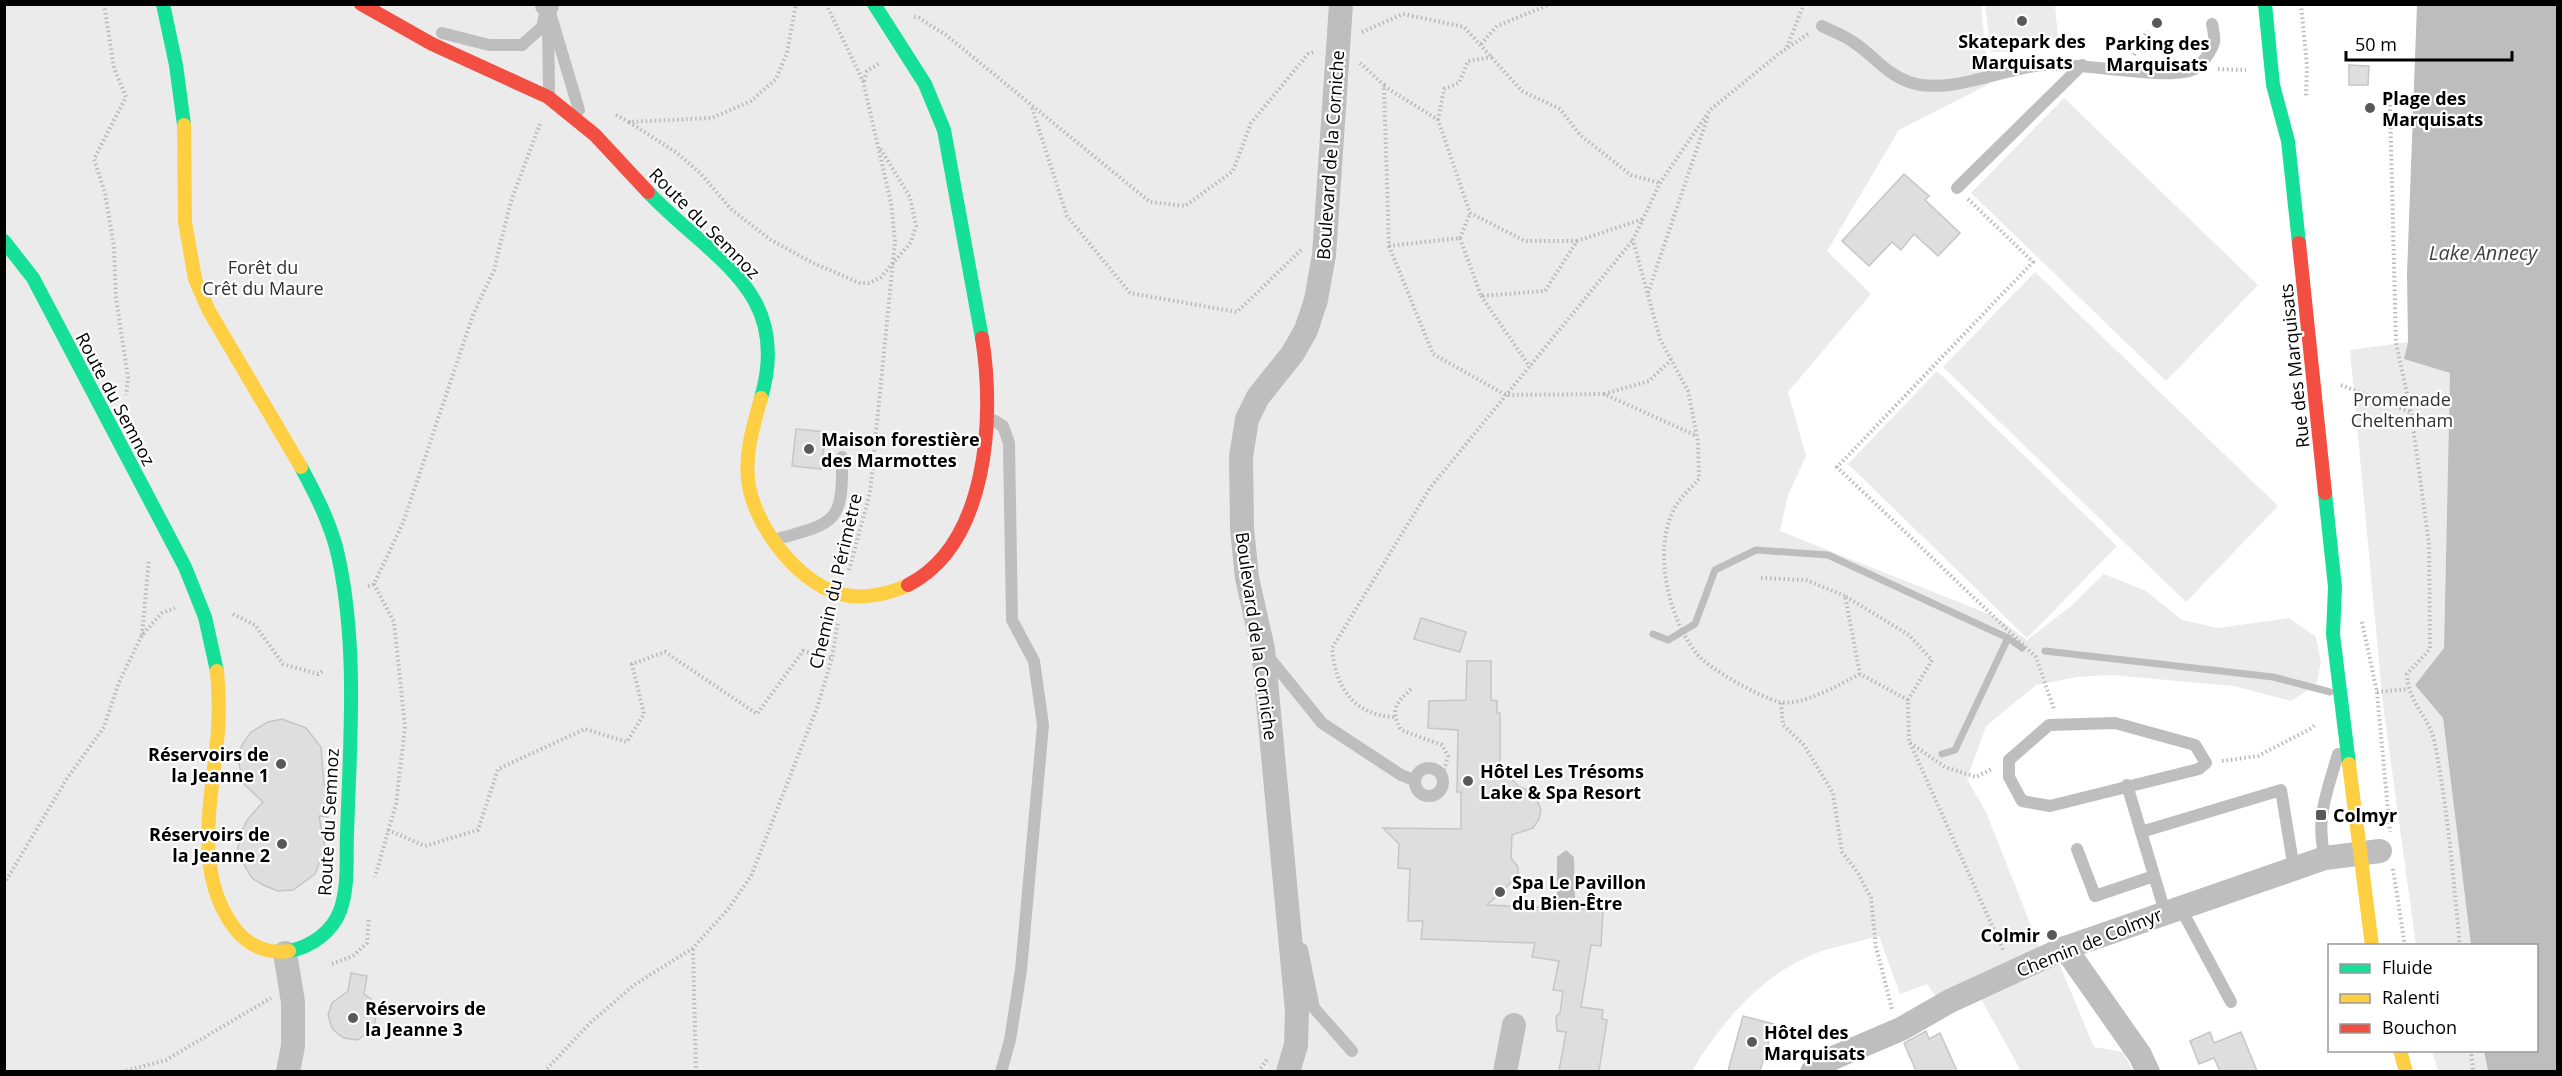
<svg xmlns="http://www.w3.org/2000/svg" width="2562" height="1076" viewBox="0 0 2562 1076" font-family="'Open Sans',sans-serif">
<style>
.green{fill:#ebebeb}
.water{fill:#bdbdbd}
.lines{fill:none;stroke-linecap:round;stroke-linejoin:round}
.stream{stroke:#bdbdbd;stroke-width:7}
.building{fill:#dedede;stroke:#c6c6c6;stroke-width:1.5}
.path{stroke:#b9b9b9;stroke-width:4;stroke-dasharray:1.5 3;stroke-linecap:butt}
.lane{stroke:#bebebe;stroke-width:12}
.street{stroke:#bebebe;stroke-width:24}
.fast{stroke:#16e098;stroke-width:14}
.slow{stroke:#ffcf43;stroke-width:14}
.jam{stroke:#f24e42;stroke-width:14}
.poi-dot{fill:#595959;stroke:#fff;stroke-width:2}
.labels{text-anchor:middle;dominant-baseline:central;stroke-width:4.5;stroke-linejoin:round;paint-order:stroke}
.poi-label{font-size:18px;font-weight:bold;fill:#000;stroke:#fff;text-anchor:start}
.street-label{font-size:18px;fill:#000;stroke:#fff}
.park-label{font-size:18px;fill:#313131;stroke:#fff}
.water-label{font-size:20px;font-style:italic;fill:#424242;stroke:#fff}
</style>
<rect width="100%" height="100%" fill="#fff"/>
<!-- green -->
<g class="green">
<path d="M5,5h1976l8,79 -90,46 -72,121 44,43 -83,98 18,64 -18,39 -8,36 216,86 31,23 43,-33 34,-33 42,17 36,29 36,8 71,-10 27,19 5,26 -5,22 -25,16 -57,-15 -123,-11 -34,2 -41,8 -50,41 -19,53 19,33 55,139 17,10 36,86 29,5 10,19h-112l-50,-90 -36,15 -8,-12 -27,10 -21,-58c-18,5 -36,9 -54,14 -58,19 -103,70 -133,121l-1687,1z"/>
<polygon points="1985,5 2055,5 2058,38 2020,41 2017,51 1991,52"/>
<polygon points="2064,98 2258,285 2166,381 1971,193"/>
<polygon points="2035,272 2278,506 2186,602 1943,367"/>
<polygon points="2408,342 2404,359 2450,373 2444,648 2415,685 2443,718 2471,945 2416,945 2383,705 2350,350"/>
<polygon points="1937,371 2117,546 2027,638 1848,464"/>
<polygon points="2432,1051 2484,1051 2488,1071 2438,1071"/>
</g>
<!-- water -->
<g class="water">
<polygon points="2417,5 2557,5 2557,1071 2488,1071 2484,1051 2536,1050 2536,946 2471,945 2443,718 2415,685 2444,648 2450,373 2404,359 2408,342 2407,274"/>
<polygon points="1566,850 1574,857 1575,901 1557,901 1557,857"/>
</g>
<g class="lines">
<!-- stream -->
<g class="stream">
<polyline points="1653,634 1668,640 1695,624 1715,570 1756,550 1828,555 2008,638 2022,648"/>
<polyline points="2045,651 2273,677 2330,692"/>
<polyline points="1942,754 1955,750 2008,638"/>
</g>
</g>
<!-- building -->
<g class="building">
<polygon points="2349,65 2369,66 2368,85 2349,85"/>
<polygon points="1904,174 1929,196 1925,200 1960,233 1938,256 1914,234 1901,250 1892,242 1869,266 1842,241"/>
<polygon points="796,429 826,432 821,469 792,466"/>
<polygon points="1421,618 1466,632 1460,652 1414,639"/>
<polygon points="1467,661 1491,661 1491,700 1497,701 1497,713 1500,713 1500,766 1518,786 1534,793 1541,810 1539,819 1533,828 1512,835 1511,858 1518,867 1518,876 1487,905 1603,910 1601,946 1591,945 1581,1007 1603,1010 1602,1019 1607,1020 1599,1071 1559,1071 1566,1032 1557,1031 1556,1017 1560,1013 1563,991 1553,990 1559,961 1532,957 1535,943 1421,939 1423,921 1408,921 1410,869 1398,868 1399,844 1383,828 1461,829 1461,792 1457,792 1458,730 1428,728 1429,701 1466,700"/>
<polygon points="282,719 306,728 321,747 324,785 328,785 328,817 319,816 325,848 315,874 293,890 278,891 263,885 252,878 240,858 238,848 241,832 248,819 263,802 244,784 238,760 242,745 251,732 268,722"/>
<polygon points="351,973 367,976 364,994 371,999 377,1012 374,1027 358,1040 344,1038 338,1034 332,1028 328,1015 332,1003 348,991"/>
<polygon points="1743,1016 1774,1024 1760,1071 1728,1071"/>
<polygon points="1926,1031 1929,1039 1940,1033 1957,1071 1916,1071 1904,1043"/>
<polygon points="2210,1032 2214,1043 2241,1032 2257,1071 2220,1071 2214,1058 2199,1064 2190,1041"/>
</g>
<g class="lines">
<!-- path -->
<g class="path">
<polyline points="104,4 114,68 126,97 94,159 105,193 114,247 116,298 128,378 126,395"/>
<polyline points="826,4 863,81 891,203 895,241 870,493 849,570"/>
<polyline points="2301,4 2307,66 2306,96"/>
<polyline points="914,17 919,18 946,35 1150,202 1185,206 1233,171 1251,123 1308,54 1316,51"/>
<polyline points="1362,32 1403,14 1464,27 1522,91 1560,109 1580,135 1631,175 1660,183"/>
<path d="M1808,34l-28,19 -70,57 -50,73 -27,57 27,99 28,52 10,51 1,37c-8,9 -18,18 -24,28 -23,42 -7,111 22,147 12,15 63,43 82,48 23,5 61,-18 81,-28"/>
<polyline points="2044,39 2044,49"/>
<polyline points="1481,44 1497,26 1550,4"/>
<polyline points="1787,47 1804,4"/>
<polyline points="2134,55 2147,31"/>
<polyline points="1360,63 1384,85 1389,246 1460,238 1481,296 1545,291 1577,241 1643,219"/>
<polyline points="2218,69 2246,70"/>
<polyline points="864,81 867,71 880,63"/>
<polyline points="1384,86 1438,120 1470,213 1525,241 1577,241"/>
<path d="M2390,105l6,238 15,69 18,132 1,105 -23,25c2,31 20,39 27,66 14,68 19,137 26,206"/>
<polyline points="1032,108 1067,216 1130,293 1237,312 1301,250"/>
<polyline points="616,115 629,122 712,118 751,101 776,79 787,53 796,4"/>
<polyline points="1438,120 1444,89 1459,83 1468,61 1492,57"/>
<polyline points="629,122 677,153 700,173 732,210 771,240 813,263 860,283 869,283 881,277 911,242 916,226 910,197 880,148"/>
<polyline points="1968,199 2033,262 1837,467 2036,657 2054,709"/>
<polyline points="1460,238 1470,213"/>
<polyline points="1389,246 1433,354 1506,395 1604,394 1697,436"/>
<polyline points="1648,293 1708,116"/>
<polyline points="1481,296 1530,367"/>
<polyline points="2341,385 2410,412"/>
<polyline points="1604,394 1649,381 1671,360"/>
<polyline points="1761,578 1806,580 1845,596"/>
<polyline points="374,584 394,622 405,727 396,804 375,877"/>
<polyline points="368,586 374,584 403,523 473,315 494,270 511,201 540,124"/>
<polyline points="233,614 255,625 283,664 318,674 324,670"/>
<polyline points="2362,622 2377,692 2390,832"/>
<polyline points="142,635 149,559"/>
<path d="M1411,689c-16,15 -21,21 -10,41l41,15 6,11 -6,21"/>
<polyline points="2377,692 2408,689"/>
<polyline points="1908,700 1932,660 1909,635 1845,596 1860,674 1908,700 1909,742 1945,767 1976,777 1992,769"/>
<polyline points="1781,703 1783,725 1804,745 1833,793 1842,852 1858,873 1871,898 1876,947 1892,1009"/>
<path d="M1394,717c-41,-2 -59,-31 -62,-69l98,-160 203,-248"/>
<polyline points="1910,743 2004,952"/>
<polyline points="2222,761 2258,756 2312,728 2316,723"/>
<polyline points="388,830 425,846 478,830 498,769 585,729 627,742 644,714 632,664 665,652 757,714 803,651 832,658"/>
<polyline points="2393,869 2405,946"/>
<polyline points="4,884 66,780 104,727 119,682 142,635 162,613 175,608"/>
<polyline points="693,949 696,1072"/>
<polyline points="332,964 353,956 367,943 369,917"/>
<polyline points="2471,1050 2473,1072"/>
<polyline points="122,1072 166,1060 271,998"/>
<polyline points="544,1072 590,1023 634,985 693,948 729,908 751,876 818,705 832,658 838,622"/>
<polyline points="1258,1072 1268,1058"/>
</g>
<!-- lane -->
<g class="lane">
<polyline points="548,6 579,110"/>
<polyline points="548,18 549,94"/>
<path d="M1822,26c9,5 19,8 28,14 21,12 35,34 59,42 40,14 94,-14 134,-17 33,-4 133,18 153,3 6,-4 17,-19 18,-26 1,-5 -1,-13 -2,-18"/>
<polyline points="442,33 489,45 522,45 542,27 547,5"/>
<polyline points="1957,188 2082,65"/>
<polyline points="993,420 1003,426 1009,443 1012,620 1034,661 1043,725 1021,970 1010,1040 1001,1072"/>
<path d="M777,539c61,-16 66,-18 65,-82"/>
<polyline points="1267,655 1322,723 1401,775 1414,780"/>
<polygon points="2115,723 2195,745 2206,763 2199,769 2050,806 2022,801 2009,777 2009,760 2049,725"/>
<circle cx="1429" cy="782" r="14"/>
<polyline points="2127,785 2165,912"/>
<polyline points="2141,832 2281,790 2294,869"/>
<polyline points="2077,849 2095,896 2154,876"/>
<path d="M2325,858c-10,-39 2,-66 13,-104"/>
<polyline points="2180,907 2231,1002"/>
<polyline points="1302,949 1314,1008 1352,1051"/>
</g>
<!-- street -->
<g class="street">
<polyline points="547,4 547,5"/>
<polyline points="2065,948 2140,1055 2148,1072"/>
<polyline points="285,953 293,1002 293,1046 288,1072"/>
<polyline points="1288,1072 1296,1045 1297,1011 1263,649 1247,578 1242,528 1241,457 1247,419 1258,397 1293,353 1306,330 1316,300 1324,255 1341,4"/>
<polyline points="1505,1072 1514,1025"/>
<polyline points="1812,1072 1833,1058 1901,1029 1950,1001 2065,948 2325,858 2380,851"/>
</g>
<!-- fast -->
<g class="fast">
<polyline points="163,4 176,65 184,125"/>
<polyline points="874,4 925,84 944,130 982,338"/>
<polyline points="2265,4 2273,85 2288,141 2299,243"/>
<path d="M648,192c62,66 145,98 113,206"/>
<polyline points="4,241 33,278 185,567 205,617 217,671"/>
<polyline points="2325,493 2335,587 2333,634 2349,764"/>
<path d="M289,951c22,-4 43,-19 51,-40 9,-25 6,-52 7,-77 3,-92 11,-188 -9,-279 -7,-31 -22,-60 -37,-88"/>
</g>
<!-- slow -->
<g class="slow">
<polyline points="184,125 185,222 195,279 209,311 301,467"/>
<path d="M761,398c-7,26 -16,53 -13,81 4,43 47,101 89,114 22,7 50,2 71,-8"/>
<path d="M217,671c2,20 2,40 1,60 -5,65 -27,142 18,199 13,16 32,24 53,21"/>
<polyline points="2349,764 2372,946"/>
<polyline points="2400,1050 2406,1072"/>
</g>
<!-- jam -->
<g class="jam">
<polyline points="361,4 432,44 548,97 595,135 648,192"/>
<polyline points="2299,243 2325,493"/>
<path d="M908,585c80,-41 87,-168 74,-247"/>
</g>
</g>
<!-- markers -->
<g class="poi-dot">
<circle cx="2022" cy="21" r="6"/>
<circle cx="2157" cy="23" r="6"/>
<circle cx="2370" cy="108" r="6"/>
<circle cx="809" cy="449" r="6"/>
<circle cx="281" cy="764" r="6"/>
<circle cx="1468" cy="781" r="6"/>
<rect x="2315" y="809" width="12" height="12" rx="3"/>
<circle cx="282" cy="844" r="6"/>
<circle cx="1500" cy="892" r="6"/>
<circle cx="2052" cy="935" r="6"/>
<circle cx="353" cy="1018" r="6"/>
<circle cx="1752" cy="1042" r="6"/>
</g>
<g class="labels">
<!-- poi labels -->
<g class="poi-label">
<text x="2022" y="41" text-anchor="middle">Skatepark des<tspan x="2022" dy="21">Marquisats</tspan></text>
<text x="2157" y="43" text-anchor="middle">Parking des<tspan x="2157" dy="21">Marquisats</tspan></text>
<text x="2382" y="98">Plage des<tspan x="2382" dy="21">Marquisats</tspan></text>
<text x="821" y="439">Maison forestière<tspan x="821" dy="21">des Marmottes</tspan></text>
<text x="269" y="754" text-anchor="end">Réservoirs de<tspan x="269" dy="21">la Jeanne 1</tspan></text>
<text x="1480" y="771">Hôtel Les Trésoms<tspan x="1480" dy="21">Lake &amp; Spa Resort</tspan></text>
<text x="2333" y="815">Colmyr</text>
<text x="270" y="834" text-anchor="end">Réservoirs de<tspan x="270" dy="21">la Jeanne 2</tspan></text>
<text x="1512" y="882">Spa Le Pavillon<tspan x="1512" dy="21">du Bien-Être</tspan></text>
<text x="2040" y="935" text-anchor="end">Colmir</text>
<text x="365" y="1008">Réservoirs de<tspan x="365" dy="21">la Jeanne 3</tspan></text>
<text x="1764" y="1032">Hôtel des<tspan x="1764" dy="21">Marquisats</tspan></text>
</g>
<!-- street labels -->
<g class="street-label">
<text transform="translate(1330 155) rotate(-86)">Boulevard de la Corniche</text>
<text transform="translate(705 223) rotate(45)">Route du Semnoz</text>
<text transform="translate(2294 366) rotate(-96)">Rue des Marquisats</text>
<text transform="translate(116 399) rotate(62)">Route du Semnoz</text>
<text transform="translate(835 581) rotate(-77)">Chemin du Périmètre</text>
<text transform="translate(1257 636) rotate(82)">Boulevard de la Corniche</text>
<text transform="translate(328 822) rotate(-87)">Route du Semnoz</text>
<text transform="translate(2089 942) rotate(-22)">Chemin de Colmyr</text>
</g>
<!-- park labels -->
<g class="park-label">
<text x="263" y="267">Forêt du<tspan x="263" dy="21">Crêt du Maure</tspan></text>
<text x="2402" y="399">Promenade<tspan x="2402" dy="21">Cheltenham</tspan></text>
</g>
<!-- water labels -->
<g class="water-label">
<text x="2483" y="252">Lake Annecy</text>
</g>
</g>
<!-- border -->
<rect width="2562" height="1076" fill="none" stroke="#000000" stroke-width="12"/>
<!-- legend -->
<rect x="2328" y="944" width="210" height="108" fill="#ffffff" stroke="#999999" stroke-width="1.5"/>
<rect x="2340" y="964" width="30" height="9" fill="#16e098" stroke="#999999" stroke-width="1.5"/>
<text x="2382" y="974" font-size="18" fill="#000000">Fluide</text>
<rect x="2340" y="994" width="30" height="9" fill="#ffcf43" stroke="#999999" stroke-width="1.5"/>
<text x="2382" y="1004" font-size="18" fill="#000000">Ralenti</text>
<rect x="2340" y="1024" width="30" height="9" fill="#f24e42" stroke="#999999" stroke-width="1.5"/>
<text x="2382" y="1034" font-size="18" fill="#000000">Bouchon</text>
<!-- scale -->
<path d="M2346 51v9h166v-9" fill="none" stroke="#000000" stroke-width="3"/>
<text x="2355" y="51" font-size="18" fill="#000000" stroke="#ffffff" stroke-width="4.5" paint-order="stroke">50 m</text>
</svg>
